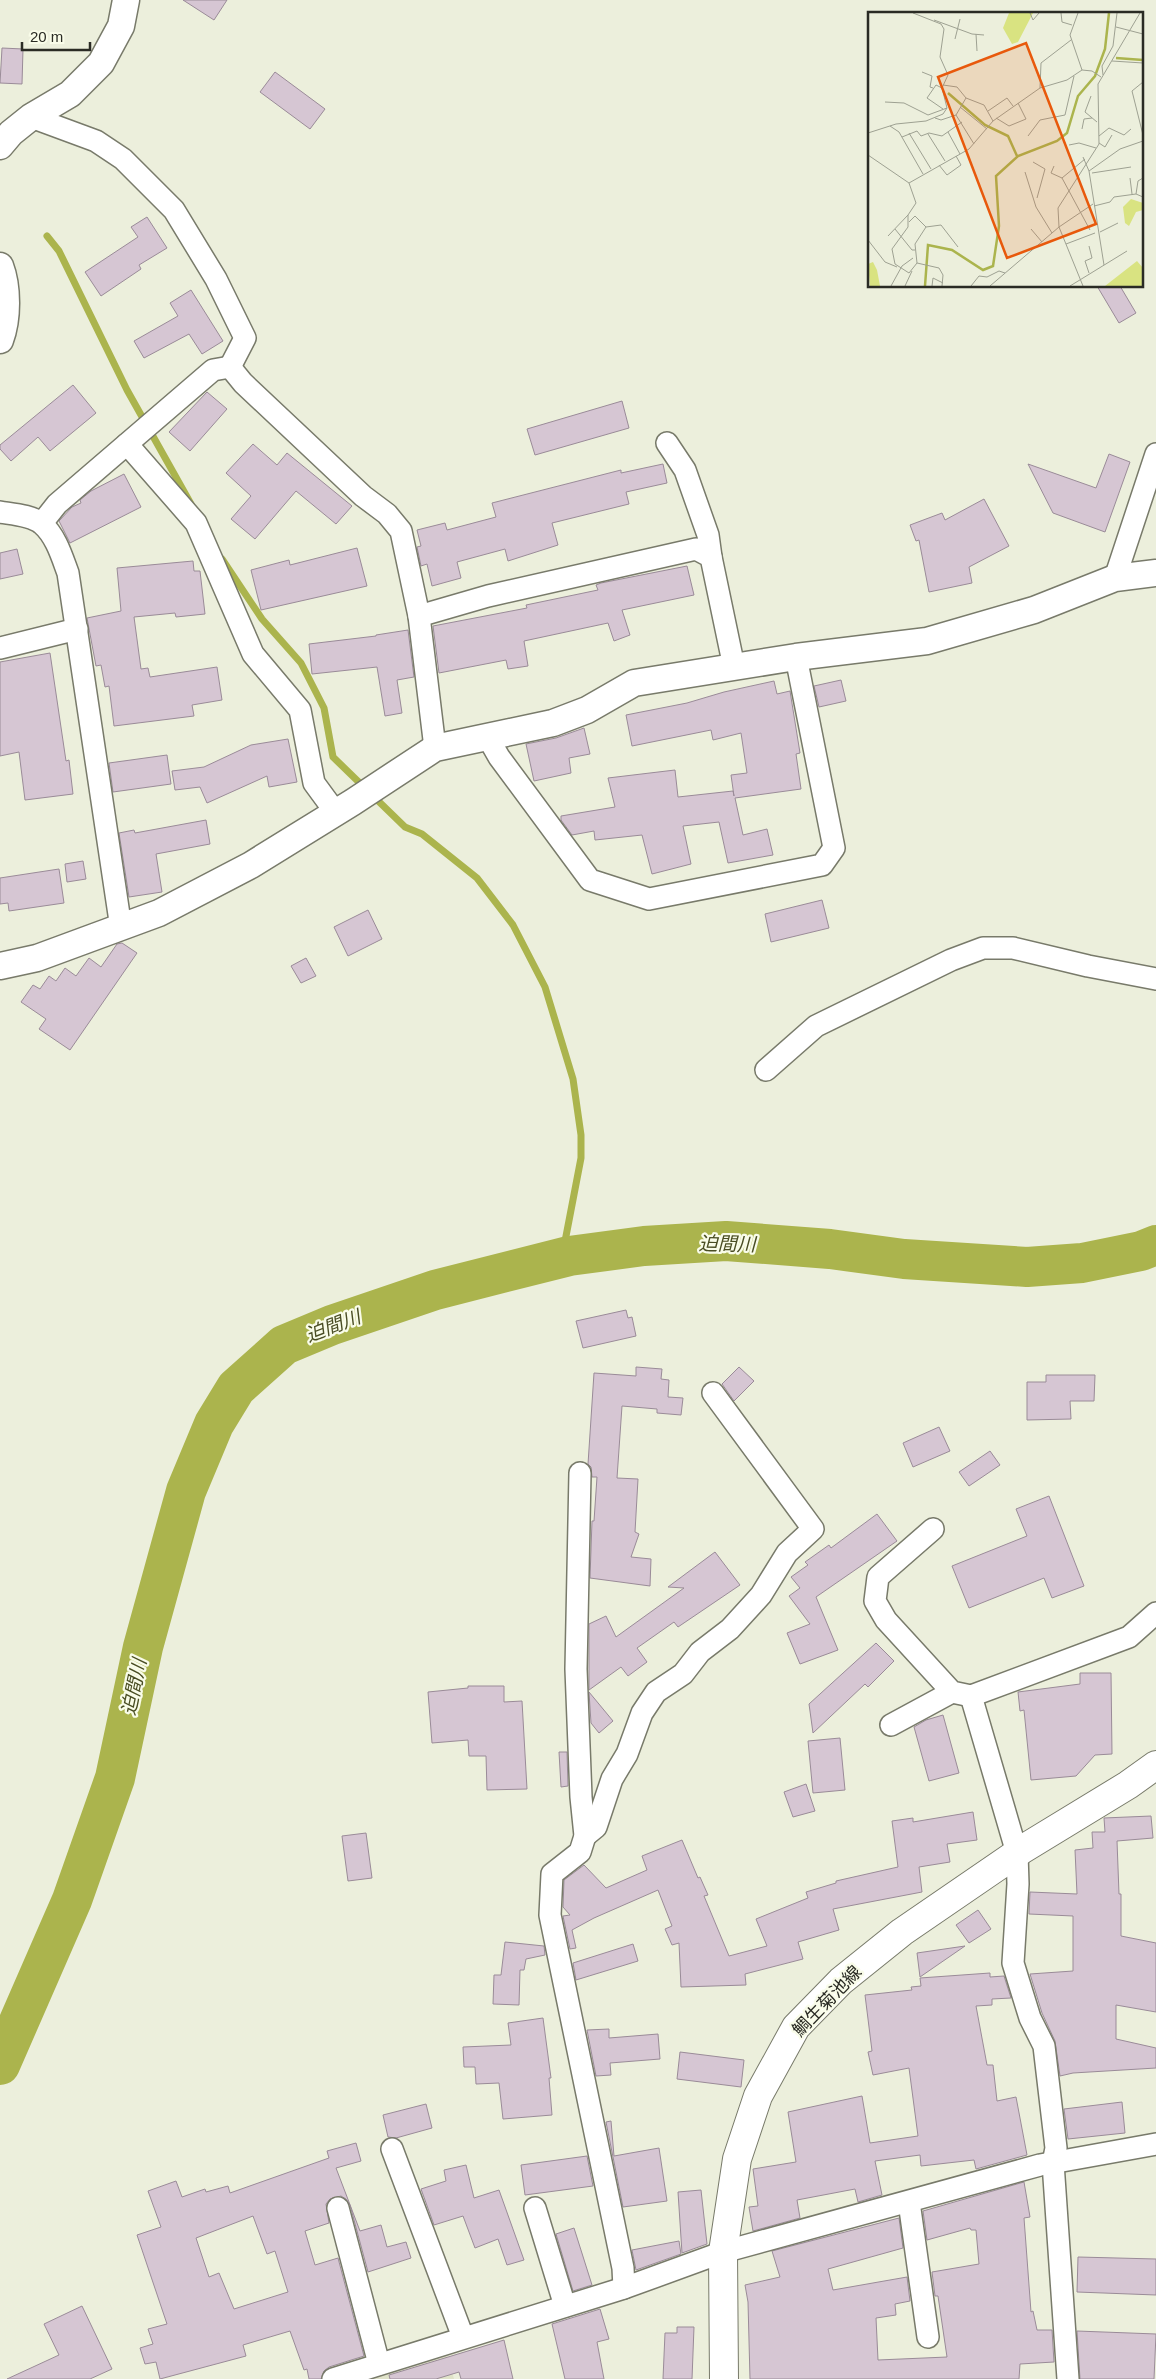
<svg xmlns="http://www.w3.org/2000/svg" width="1156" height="2379" viewBox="0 0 1156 2379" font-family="Helvetica,'Noto Sans JP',sans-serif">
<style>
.built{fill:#e0e3c9}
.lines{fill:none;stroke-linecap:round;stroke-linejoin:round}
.stream{stroke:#abb44d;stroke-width:7}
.river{stroke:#abb44d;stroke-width:40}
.building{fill:#d6c6d3;stroke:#9a8b98;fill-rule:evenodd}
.minor-casing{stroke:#787a6a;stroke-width:24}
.tertiary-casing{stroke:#787a6a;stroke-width:29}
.secondary-casing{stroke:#787a6a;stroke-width:30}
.minor{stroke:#fff;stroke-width:21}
.tertiary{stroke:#fff;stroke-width:26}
.secondary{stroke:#fff;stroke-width:28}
.labels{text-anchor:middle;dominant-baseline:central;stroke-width:4.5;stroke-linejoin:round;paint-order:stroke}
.street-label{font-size:18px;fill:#2a2b24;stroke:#f9fce9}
.water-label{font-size:19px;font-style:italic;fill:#494d23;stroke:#f9fce9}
.inset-river{fill:none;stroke:#abb44d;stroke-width:2.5}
.inset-road{fill:none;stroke:#9ea192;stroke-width:1}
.view{fill:#e8590c;fill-opacity:0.15;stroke:#e8590c;stroke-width:2.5}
.inset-edge{fill:none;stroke:#2a2b24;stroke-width:2.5}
</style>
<rect width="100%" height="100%" fill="#ecefdc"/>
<!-- built -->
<polygon class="built" points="447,2354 454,2379 365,2379"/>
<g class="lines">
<!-- stream -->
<g class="stream">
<polyline points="47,236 59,251 127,390 191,504"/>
<polyline points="222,559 262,619 301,663 324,708 333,757 405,827 422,834 477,878 513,925 545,987 573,1079 581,1135 581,1158 562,1257"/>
</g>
<!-- river -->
<polyline class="river" points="0,2065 72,1900 115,1778 143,1647 186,1491 214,1424 236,1388 284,1345 332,1325 435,1290 569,1256 644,1246 726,1241 830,1249 904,1259 1027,1267 1082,1263 1141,1251 1156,1245"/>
</g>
<!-- building -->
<g class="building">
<polygon points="183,0 227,0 214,20"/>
<polygon points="2,48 23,49 22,84 0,83"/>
<polygon points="275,72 325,109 310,129 260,92"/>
<polygon points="147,217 167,248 139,265 141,269 101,296 85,272 138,237 131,227"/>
<polygon points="1097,286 1120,286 1136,313 1119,323"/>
<polygon points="191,290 223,341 202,354 189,334 144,358 134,341 178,316 170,303"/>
<polygon points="73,385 96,413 50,451 38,437 11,461 0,449 0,445"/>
<polygon points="207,392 227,409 190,451 169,432"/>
<polygon points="622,401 629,428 535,455 527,429"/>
<polygon points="253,444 277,465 287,453 352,506 336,524 296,491 255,539 231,519 251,496 226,473"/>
<polygon points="1109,454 1130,462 1105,532 1053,513 1028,464 1096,488"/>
<polygon points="663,464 667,483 626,492 629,504 552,523 558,545 508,561 505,549 457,562 461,578 432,586 427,564 421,566 417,547 421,546 417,530 445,523 447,530 496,517 492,503 621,470 621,473"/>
<polygon points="124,474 141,507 70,543 59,521 72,507 81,503 80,500 91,491"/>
<polygon points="984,499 1009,546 969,567 972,583 929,592 919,540 916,541 910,525 942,513 945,520"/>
<polygon points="357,548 367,586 261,610 251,570 289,560 290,565"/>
<polygon points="17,549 23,574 0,579 0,553"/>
<polygon points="193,561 194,571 200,571 205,614 176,617 175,613 134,617 141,669 148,668 150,677 217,667 222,700 192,705 194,716 114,726 109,686 105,687 101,665 96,666 87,618 121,611 117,568"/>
<polygon points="687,566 694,595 622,610 630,635 614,641 608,623 524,641 528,666 508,669 506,660 439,673 433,626 527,608 526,605 598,590 596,585 601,583"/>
<polygon points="408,630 414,677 397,680 402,713 385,716 377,667 312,674 309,644 376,636 376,635"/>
<polygon points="50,653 66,761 69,760 73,794 25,800 19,752 0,756 0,662"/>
<polygon points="841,680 846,701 819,707 814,686"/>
<polygon points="774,681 777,694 790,691 800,753 796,754 801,789 735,798 743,835 767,829 773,855 728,863 719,822 683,826 691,864 652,874 642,835 595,840 594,831 572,835 561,820 561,816 615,807 608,778 675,770 678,797 733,791 734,796 731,775 747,773 741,733 713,740 711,730 632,746 626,715 687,703 724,692"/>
<polygon points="584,728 590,754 569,758 571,773 534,781 526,744 556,738"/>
<polygon points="288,739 297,782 269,787 267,776 207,803 200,787 175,790 172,771 204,767 251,745"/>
<polygon points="167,755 171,784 113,792 109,763"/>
<polygon points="206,820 210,844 156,854 162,892 129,897 119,833 134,830 135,833"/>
<polygon points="83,861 86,879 67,882 65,864"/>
<polygon points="59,869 64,903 9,911 8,903 0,904 0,878"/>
<polygon points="822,900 829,928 771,942 765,914"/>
<polygon points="368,910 382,939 348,956 334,927"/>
<polygon points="122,943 137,953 70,1050 39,1029 46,1019 21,1002 33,985 40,989 49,976 56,981 65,968 76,976 89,958 101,967 117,944"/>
<polygon points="306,958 316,976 301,983 291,966"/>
<polygon points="626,1310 628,1318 632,1317 636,1336 583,1348 576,1321"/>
<polygon points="636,1367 662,1369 661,1379 669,1380 668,1397 683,1398 681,1415 657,1413 657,1409 622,1406 617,1478 638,1479 635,1532 639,1534 631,1557 651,1559 650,1586 590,1578 592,1521 594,1521 597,1477 592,1477 591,1467 588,1464 594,1373 636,1376"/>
<polygon points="739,1367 754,1381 734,1401 722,1384"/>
<polygon points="1046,1375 1095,1375 1094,1401 1070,1401 1071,1419 1027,1420 1027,1382 1046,1382"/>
<polygon points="939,1427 950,1451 913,1467 903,1443"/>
<polygon points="990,1451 1000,1465 969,1486 959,1472"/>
<polygon points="1049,1496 1084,1586 1052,1598 1044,1578 969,1608 952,1566 1027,1536 1016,1509"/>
<polygon points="877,1514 897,1541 816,1597 838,1650 800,1664 787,1633 810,1624 789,1596 800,1588 791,1577 808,1565 805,1562 829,1545 831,1548"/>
<polygon points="715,1552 740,1585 678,1627 674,1622 637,1648 647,1662 628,1676 621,1667 589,1690 589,1624 606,1616 616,1637 684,1588 668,1587"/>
<polygon points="876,1643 894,1661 868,1687 865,1684 813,1733 809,1704"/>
<polygon points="1080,1673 1111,1673 1112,1754 1095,1755 1076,1776 1031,1780 1024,1710 1020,1711 1018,1692 1080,1684"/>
<polygon points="468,1686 504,1686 504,1702 522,1701 527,1789 487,1790 486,1756 469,1756 468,1740 432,1743 428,1692 468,1688"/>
<polygon points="589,1692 613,1721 599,1733 591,1723"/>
<polygon points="943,1715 959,1773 929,1781 914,1727 926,1720"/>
<polygon points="840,1738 845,1790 813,1793 808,1741"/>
<polygon points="559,1752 567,1752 568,1786 561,1787"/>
<polygon points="806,1784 815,1811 793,1817 784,1792"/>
<polygon points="973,1812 977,1840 947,1844 950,1862 919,1867 922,1892 833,1909 839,1930 798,1942 803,1959 745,1974 746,1985 681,1987 679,1943 672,1945 665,1929 672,1926 658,1890 594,1918 572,1930 576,1948 570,1949 563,1916 570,1915 563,1907 564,1880 584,1865 606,1888 647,1870 642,1856 682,1840 698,1878 700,1877 708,1895 704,1896 729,1956 767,1946 756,1919 808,1898 806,1892 836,1883 836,1881 898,1867 892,1821 913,1818 913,1822"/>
<polygon points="1151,1816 1153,1838 1117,1841 1119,1894 1121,1894 1121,1936 1156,1943 1156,2012 1116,2005 1116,2039 1156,2048 1156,2068 1073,2073 1060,2076 1055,2041 1042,2013 1030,1974 1073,1971 1073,1916 1029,1914 1030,1892 1077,1894 1075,1850 1093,1848 1092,1832 1105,1832 1104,1818"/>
<polygon points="366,1833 372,1878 348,1881 342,1836"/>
<polygon points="978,1910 991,1929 969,1943 956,1925"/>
<polygon points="505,1942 544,1946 545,1955 526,1959 524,1970 520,1970 519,2005 493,2004 494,1975 501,1975"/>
<polygon points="633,1944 638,1961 576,1980 573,1963"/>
<polygon points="965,1946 920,1977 917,1953"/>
<polygon points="990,1973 990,1977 1004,1976 1011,1998 992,1999 992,2005 976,2006 987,2065 993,2065 997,2101 1016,2097 1027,2155 976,2169 974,2160 921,2166 920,2155 875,2161 882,2195 858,2202 855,2189 797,2200 800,2218 753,2231 749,2207 758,2206 753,2169 796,2162 788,2112 862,2096 870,2143 918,2136 909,2068 873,2075 868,2052 872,2051 865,1995 912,1990 911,1987 921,1986 920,1978"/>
<polygon points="543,2018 551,2078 549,2078 552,2115 503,2119 499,2083 476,2084 475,2067 464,2067 463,2047 511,2045 508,2023"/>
<polygon points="609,2029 609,2038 658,2034 660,2059 610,2063 611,2075 596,2076 587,2030"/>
<polygon points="680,2052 744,2060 741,2087 677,2079"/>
<polygon points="1122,2102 1125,2133 1068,2139 1064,2109"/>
<polygon points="426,2104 432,2128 396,2138 388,2137 383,2115"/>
<polygon points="611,2121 614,2156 659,2148 667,2201 623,2207 606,2122"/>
<path d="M356,2143l5,18 -25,7 24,63 21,-6 6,22 19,-5 5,16 -43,14 -18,-67 -4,-6 -5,-3 -11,3 -4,5 3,19 -24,8 10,34 23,-7 26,98 -35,11 -5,4 -3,8h-12l-2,-10 -3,1 -14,-39 -47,14 3,11 -86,23 -4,-17 -11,2 -5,-16 13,-4 -5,-15 19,-5 -30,-89 24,-8 -13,-36 28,-10 6,16 23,-8 1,3 22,-6 2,7 99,-35 -2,-7zM253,2216l14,38 8,-3 13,41 -54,17 -15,-36 -10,4 -13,-39z"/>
<polygon points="587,2156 593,2186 525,2195 521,2165"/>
<polygon points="466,2165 474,2198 499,2190 524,2260 507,2265 498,2239 475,2248 463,2216 434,2225 421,2189 446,2181 444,2170"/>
<polygon points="1024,2182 1030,2217 1024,2218 1031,2312 1033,2311 1037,2330 1052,2330 1054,2362 1020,2364 1019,2379 750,2379 748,2302 745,2285 780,2277 772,2251 899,2218 903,2248 828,2269 833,2290 907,2277 910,2301 895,2304 896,2315 876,2318 878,2360 947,2357 938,2296 935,2296 932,2272 979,2264 976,2230 971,2230 970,2228 927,2240 923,2211"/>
<polygon points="701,2190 707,2244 682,2253 678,2192"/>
<polygon points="574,2228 592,2285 573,2291 556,2234"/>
<polygon points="679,2241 681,2254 636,2270 632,2250"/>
<polygon points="1078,2257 1156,2259 1156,2295 1077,2292"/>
<polygon points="82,2306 112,2369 90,2379 7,2379 59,2355 44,2324"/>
<polygon points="600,2309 609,2339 597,2342 604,2379 565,2379 552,2324"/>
<polygon points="677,2327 694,2327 692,2379 663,2379 665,2333 677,2333"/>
<polygon points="1077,2331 1156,2334 1154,2379 1080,2379"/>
<polygon points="504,2340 513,2379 461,2379 459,2372 436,2379 390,2379 389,2375"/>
</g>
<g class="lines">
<defs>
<g id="minor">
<polyline points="31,117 96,141 123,159 174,210 216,279 245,338 230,367"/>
<polyline points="230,367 243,383 363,496 387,514 401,531 419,616 435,748"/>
<polyline points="667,443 685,470 708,535 711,557"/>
<polyline points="127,444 196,523 253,654 300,710 314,783 336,813"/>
<path d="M0,512c12,2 32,3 42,12 14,12 20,33 26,49l53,355"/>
<polyline points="42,523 57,504 213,370 230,367"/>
<polyline points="1115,578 1156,454"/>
<polyline points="419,616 488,596 696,549 711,557 734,667"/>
<polyline points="0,648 77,629"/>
<polyline points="487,736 499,757 590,880 649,899 822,865 834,848 796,657"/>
<polyline points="766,1070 816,1026 951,960 983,948 1013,948 1088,966 1156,979"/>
<polyline points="580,1473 576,1669 581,1797 585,1836 580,1852 552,1874 550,1915 623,2268 624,2288"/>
<polyline points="933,1529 878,1577 875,1601 886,1620 952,1692 971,1696 1129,1637 1156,1613"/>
<polyline points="971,1696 1017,1853 1018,1884 1013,1963 1030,2018 1044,2046 1056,2148 1053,2163 1068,2379"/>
<polyline points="891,1725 952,1692"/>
<polyline points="585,1836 596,1827 612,1779 627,1754 642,1713 656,1692 683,1674 700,1652 730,1629 761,1595 787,1553 813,1529 713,1393"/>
<polyline points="392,2149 463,2337"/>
<polyline points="909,2202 928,2337"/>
<polyline points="338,2208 379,2364"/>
<polyline points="535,2208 565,2306"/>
<polyline points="333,2379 624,2288 723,2252 1040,2165 1156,2144"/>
</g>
<g id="tertiary">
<polyline points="0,146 11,133 31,117 70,94 101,63 121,26 126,0"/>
<path d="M0,266c8,21 8,53 0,74"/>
<polyline points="0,966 37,958 159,913 251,865 353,802 435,748 553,723 587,710 634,683 796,657 927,641 1034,610 1115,578 1156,573"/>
</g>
<polyline id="secondary" points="724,2379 723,2252 737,2159 758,2096 796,2027 841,1981 902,1932 1023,1849 1128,1785 1156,1765"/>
</defs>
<!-- minor casing -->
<use href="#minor" class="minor-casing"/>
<!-- tertiary casing -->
<use href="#tertiary" class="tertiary-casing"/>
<!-- secondary casing -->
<use href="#secondary" class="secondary-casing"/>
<!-- minor -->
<use href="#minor" class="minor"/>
<!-- tertiary -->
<use href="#tertiary" class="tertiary"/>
<!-- secondary -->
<use href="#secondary" class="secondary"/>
</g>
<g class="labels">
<!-- street labels -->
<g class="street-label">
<text transform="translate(827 2001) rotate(-46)">鯛生菊池線</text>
</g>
<!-- water labels -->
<g class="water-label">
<text transform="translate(727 1244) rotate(1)">迫間川</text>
<text transform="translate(333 1326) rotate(-21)">迫間川</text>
<text transform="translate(134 1687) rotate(-78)">迫間川</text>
</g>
</g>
<!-- overview -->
<g transform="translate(868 12)">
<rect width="275" height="275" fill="#ecefdc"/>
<path d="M141,1h24l-15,29 -6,2 -9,-16zM263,187l12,4v7l-7,2 -7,14 -4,-3 -2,-16zM269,249l6,7v18h-38zM5,250l4,8 3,16h-10l-2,-22z" fill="#d9e381"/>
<path class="inset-river" d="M248,46l27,2M80,81l37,32 23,11 9,20M57,274l3,-41 24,5 31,20 10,-4 6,-40 -3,-50 22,-20 39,-15 10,-8 11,-37 17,-20 10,-27 4,-36"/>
<path class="inset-road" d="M162,1l3,7 6,-7M193,1l1,9 10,3M210,1l-8,22 12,35M66,8l38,14 12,1M248,15l27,7M108,22l1,17M87,27l5,-20M244,49l31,2M54,60l10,4 -2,11 3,1M235,63l-1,-9 11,-20 4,-33M275,70l-11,9 11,44M75,73l14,2 9,11 18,7 9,16M74,76l-6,-3 -9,13 16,11M172,76l1,-25 30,-23M223,84l-6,16 12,10M17,90l19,1 24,12 19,-7M92,95l27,22M120,99l19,-13 6,8M88,103l18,29M88,103l10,-17M67,106l6,2 15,-5M128,106l13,8 17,-7 -8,-16M22,114l9,6 24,42M214,117l2,-10 8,-1M80,120l12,22M0,121l28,-9 30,-3 17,-7 4,-6 -5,-20 6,-13 -8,-18 4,-28 -3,-5 -28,-11M41,121l22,36M60,122l17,27M160,124l12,-16 25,-5 9,-39M231,124l10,-8 15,7 7,-6M34,125l15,-6 4,5 8,-3 13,3 20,-14M231,131l6,4 7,-12M201,133l10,-2 17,5M0,143l41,28 60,-34 24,-28 47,-33 27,-8 15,-10 10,1 9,6M215,145l6,14 15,94M165,150l12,7 -8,29M71,153l8,10 14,-10 -5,-9M186,154l-3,7 11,5 23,-19M221,159l31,-22 23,-8M157,160l11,35 16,26M224,161l39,-6M194,166l28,52M262,166l2,16M41,171l7,20 -8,12v12l-16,22 3,15 14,9 8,-10 -2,-19 11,-17 15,-2 17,22M268,182l2,-13 5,-3M226,194l16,-4 4,-5 22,-3 7,3M41,210l6,-6 11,11M27,217l17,21h3M163,217l11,13M232,220l18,-9M20,224l20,-21M0,228l17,22 12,5M198,232l29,-11M221,234l3,12 -7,3 4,12M49,251l22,5 4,7 -1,11M23,274l11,-20 11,-8M37,274l7,-15M64,274l1,-8 10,5M103,274l8,-10 8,1 12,-6 6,2M122,274l69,-59 34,-23M202,274l57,-35M215,274l-24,-59 -1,-19 41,-64 -1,-60 42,-71"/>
<path class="view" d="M158,31l70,181 -89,34 -69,-181z"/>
<rect width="275" height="275" class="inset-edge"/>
</g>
<!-- scale -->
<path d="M22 42v8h68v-8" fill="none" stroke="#2a2b24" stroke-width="2.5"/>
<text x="30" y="42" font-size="15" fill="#2a2b24" stroke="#f9fce9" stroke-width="4" paint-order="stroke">20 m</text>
</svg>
